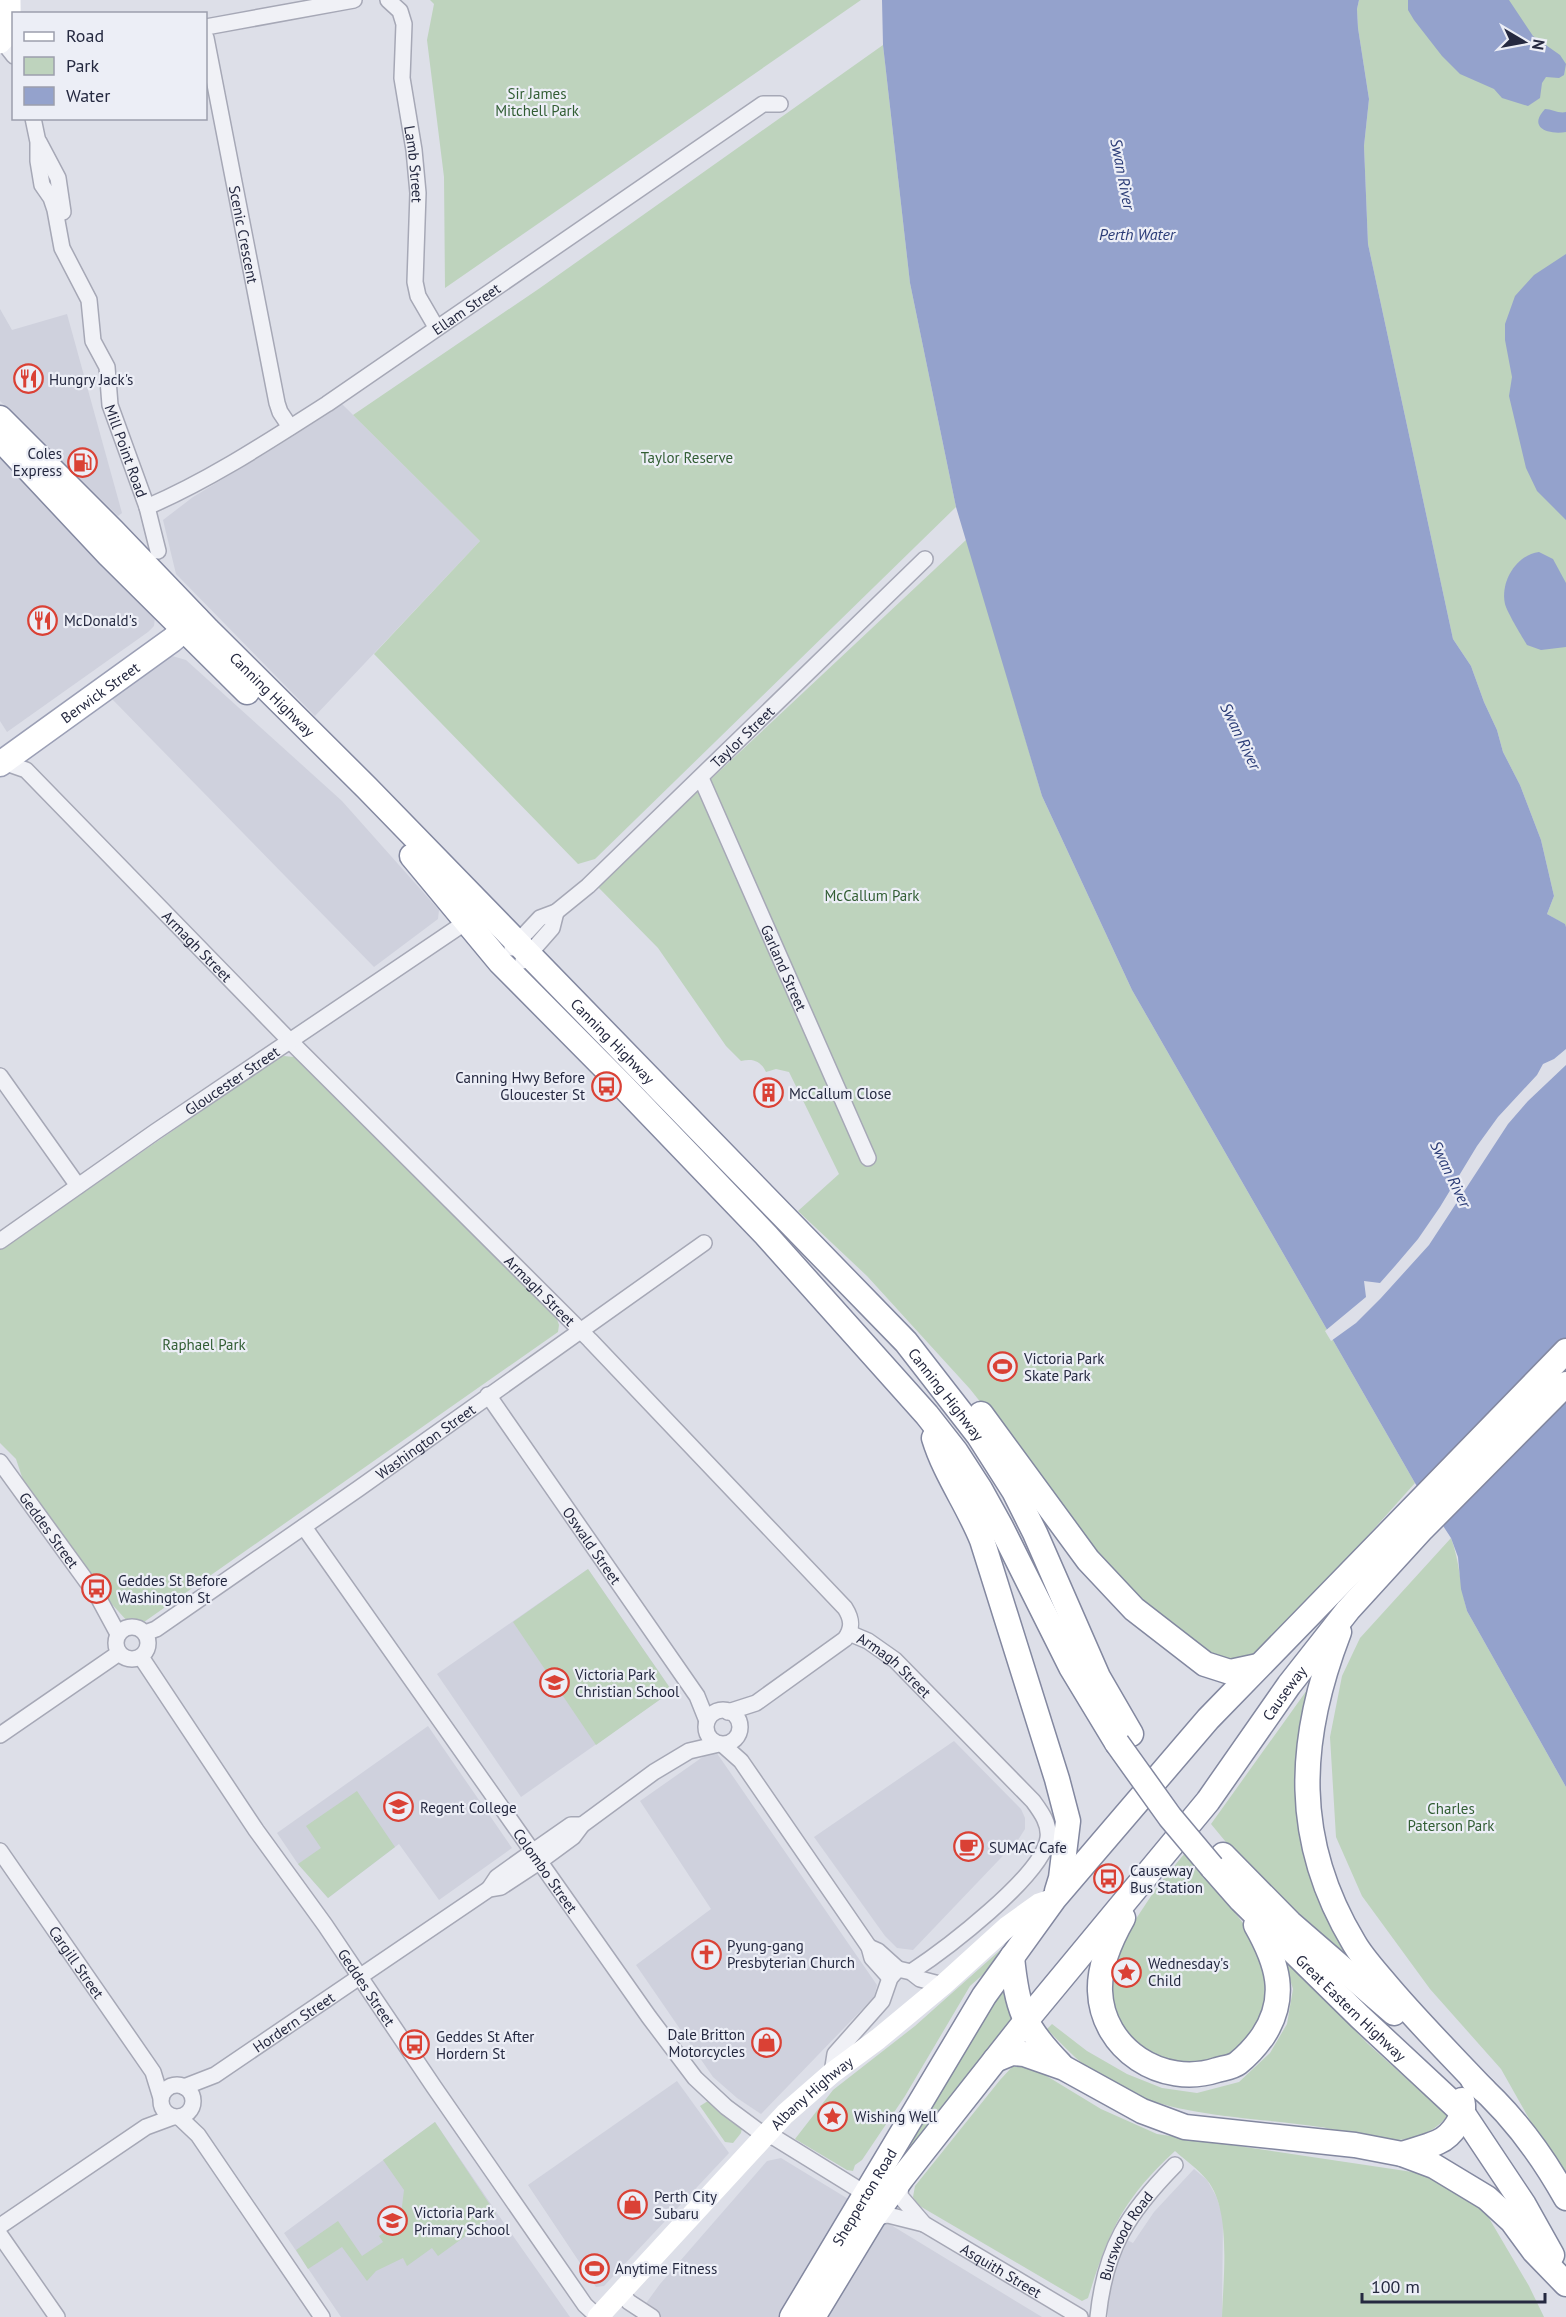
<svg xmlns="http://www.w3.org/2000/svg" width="1566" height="2317" viewBox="0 0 1566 2317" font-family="'PT Sans',sans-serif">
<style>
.built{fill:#cfd1dd}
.green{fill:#bed3bd}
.water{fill:#94a2cc}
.pier{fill:#dddfe8}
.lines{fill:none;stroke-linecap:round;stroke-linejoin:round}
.minor-casing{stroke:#a6a8b6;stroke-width:18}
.primary-casing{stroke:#9b9fb5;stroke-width:27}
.trunk-casing{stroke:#8388a0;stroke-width:27}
.minor{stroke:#f0f1f6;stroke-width:15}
.secondary{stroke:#fff;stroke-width:21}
.primary{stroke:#fff;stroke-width:24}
.trunk{stroke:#fff;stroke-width:24}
.trunk-bridge-casing{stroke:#8388a0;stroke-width:27;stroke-linecap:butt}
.trunk-bridge{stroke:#fff;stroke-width:24}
.labels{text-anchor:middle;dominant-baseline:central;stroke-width:4.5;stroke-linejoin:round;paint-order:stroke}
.park-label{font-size:15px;fill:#315d33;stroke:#eceef6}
.street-label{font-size:15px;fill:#252940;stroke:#eceef6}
.poi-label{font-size:15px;fill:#252940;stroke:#eceef6;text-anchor:start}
.water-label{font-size:16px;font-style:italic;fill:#2b3c77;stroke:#eceef6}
</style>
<rect width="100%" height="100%" fill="#dddfe8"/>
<!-- built -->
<g class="built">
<polygon points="0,309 12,330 67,314 122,513 118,516 0,401"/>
<polygon points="342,404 480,541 315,716 176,574 163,520 193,497 276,447"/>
<polygon points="0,453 33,493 155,617 154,626 148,632 7,732 0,721"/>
<polygon points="172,656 186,660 342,801 439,910 438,919 374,967 112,699"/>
<polygon points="588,1569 672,1691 521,1797 437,1674"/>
<polygon points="428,1726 512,1848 439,1900 399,1844 328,1898 298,1864 277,1833"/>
<polygon points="954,1741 1021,1809 1025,1818 1025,1829 1018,1840 913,1950 897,1948 885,1936 814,1837"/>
<polygon points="714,1749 877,1985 874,1997 761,2114 737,2098 713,2077 636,1965 711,1909 640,1801"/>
<polygon points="677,2081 729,2153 604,2286 596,2287 528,2185"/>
<polygon points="435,2122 497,2213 570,2317 341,2317 284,2233"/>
<polygon points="781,2158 1042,2317 636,2317 660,2284 767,2161"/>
<polygon points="1194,2169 1207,2180 1216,2196 1223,2216 1222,2317 1108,2317 1108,2279 1125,2239 1133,2243 1154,2212"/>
</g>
<!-- green -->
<g class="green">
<polygon points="430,0 861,0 445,288 444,177 427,40 434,4"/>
<polygon points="1359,0 1566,0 1566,927 1564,924 1547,914 1554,896 1541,840 1520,785 1503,752 1497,730 1484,702 1471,666 1453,639 1368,244 1364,146 1369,99 1358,28 1357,9"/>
<polygon points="883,45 910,283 956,507 595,859 578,864 374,654 480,541 353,415 540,288"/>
<path d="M967,539l75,257 90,194 283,493 -136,152 -32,25h-31l-35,-25 -92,-81 -84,-121 -35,-44 -103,-113 -69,-65 41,-37 -50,-102 -13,-3 -10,3c-5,-11 -13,-14 -25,-11l-15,-15 -68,-98 -61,-62z"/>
<polygon points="284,1056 294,1057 300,1060 557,1319 559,1325 558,1332 144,1622 135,1624 128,1622 100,1591 24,1483 16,1459 0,1443 0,1250 278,1058"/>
<path d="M1451,1538c9,24 9,49 16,73l99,176v397l-65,-115 -71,-80 -68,-93 -26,-59 -6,-100 12,-61 18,-38z"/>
<polygon points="588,1569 672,1691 596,1745 513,1622"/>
<polygon points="1312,1683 1299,1772 1350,1949 1342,1957 1230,1847 1211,1824"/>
<polygon points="357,1791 395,1847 328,1898 298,1864 321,1848 306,1826"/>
<polygon points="1185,1853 1222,1895 1251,1934 1267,1980 1266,2009 1251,2037 1230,2055 1180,2068 1134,2046 1125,2033 1111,2002 1112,1970 1128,1931 1157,1887"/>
<polygon points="1007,1944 988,1970 970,1986 905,2096 862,2160 855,2165 853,2171 847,2170 795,2139 833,2090 915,2026"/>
<path d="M1281,1951l86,92 81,73c-15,16 -29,23 -52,24 -21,1 -54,-10 -76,-13 -66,-10 -133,-9 -196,-36 -31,-14 -54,-38 -77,-62l5,-5 35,27 40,23 35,14 35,5 42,-11 31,-29 17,-29 6,-35z"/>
<polygon points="1003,1980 1016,2017 897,2163"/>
<path d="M1021,2066l24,9 56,34 56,25 269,40 57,34 46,78 15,31h-322c1,-38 10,-107 -15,-137 -9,-11 -22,-20 -32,-29 -53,49 -66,80 -87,147l-6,3 -164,-96 -5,-8 2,-11 85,-106 12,-13z"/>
<polygon points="708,2101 742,2128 741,2133 733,2143 725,2142 700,2106"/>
<polygon points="435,2122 496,2214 438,2256 432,2248 407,2266 403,2258 376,2271 367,2281 342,2247 308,2269 296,2250 338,2221 362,2256 383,2242 379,2236 384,2233 382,2229 399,2231 404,2190 383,2160"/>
</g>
<!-- water -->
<g class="water">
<polygon points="882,0 1359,0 1357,9 1358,28 1369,99 1364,146 1368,244 1453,639 1471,666 1484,702 1497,730 1503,752 1520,785 1541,840 1554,896 1547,914 1565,924 1566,927 1566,1787 1467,1611 1461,1589 1458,1557 1451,1538 1415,1483 1132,990 1042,796 956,507 910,283 883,45"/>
<polygon points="1408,0 1509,0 1533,36 1560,55 1566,64 1564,75 1559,78 1546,77 1542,83 1540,98 1528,106 1502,98 1494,89 1460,74 1442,56 1414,20 1408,10"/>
<path d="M1545,109c7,0 14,5 21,3v20c-17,3 -39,-4 -21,-23z"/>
<polygon points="1566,254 1566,520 1537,491 1526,468 1509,396 1512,377 1505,340 1505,324 1515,296 1534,275"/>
<path d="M1539,552l14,7 13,24v64l-25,3 -14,-5c-5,-8 -20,-33 -22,-41 -5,-22 11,-49 34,-52z"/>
</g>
<!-- pier -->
<polygon class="pier" points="1566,1049 1566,1065 1528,1101 1508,1124 1429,1245 1381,1298 1356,1323 1331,1341 1325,1331 1366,1297 1364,1281 1380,1283 1395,1266 1418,1239 1440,1207 1477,1146 1498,1117 1537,1075 1543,1064 1554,1059"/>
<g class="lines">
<defs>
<g id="minor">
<path id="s1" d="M388,0l12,11 4,13 -2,54 12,72 4,43 -3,89 3,14 18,31"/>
<polyline points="206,27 354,0"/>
<polyline points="0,38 14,56"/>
<path id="s2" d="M206,38l71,365 3,9 10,15"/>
<path id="s3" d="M33,118l5,24v19l4,24 9,13 4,12 7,38 27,52 4,41 14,26 3,38 37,102 11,44"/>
<polyline points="39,142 58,178 63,212"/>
<path id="s4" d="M147,507c63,-27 122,-66 180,-103l436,-300h17"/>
<path id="s5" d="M3,762l23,8 264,271 300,299 255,268c7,11 8,20 0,31l-89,64 -28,9"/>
<path id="s6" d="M701,778l167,380"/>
<path id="s7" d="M512,948l28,-30 16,-6 32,-26 337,-327"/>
<polyline points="523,961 552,928 556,912"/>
<polyline points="0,1076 78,1186"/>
<path id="s8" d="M0,1241l155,-109 311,-210"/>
<path id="s9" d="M488,1395l209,301 10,25"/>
<path id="s10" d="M0,1462l98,135 20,37"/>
<path id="s11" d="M304,1527l345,490 46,61 31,29 31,23 20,9 89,55"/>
<circle cx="132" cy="1643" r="16"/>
<path id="s12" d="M145,1633l11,-4 202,-140 346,-246"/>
<path id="s13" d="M849,1633l19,8 27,19 138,141c8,11 17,23 15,37 -5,38 -105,113 -137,134"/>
<path id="s14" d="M141,1657l115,173 69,95 109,162 151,218 13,12"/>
<circle cx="723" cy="1727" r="17"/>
<polyline points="0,1735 119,1653"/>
<polyline points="723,1745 741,1761 869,1947 872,1958 890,1978"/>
<path id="s15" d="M0,1851l153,221 8,26"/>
<polyline points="489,1889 497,1877 532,1852 571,1825 582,1825"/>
<polyline points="869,1947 878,1951 898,1969"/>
<polyline points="832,2073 835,2054 882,2001 890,1978 898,1969 911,1972 920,1979 943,1985"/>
<circle cx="177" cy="2101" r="16"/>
<path id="s16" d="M184,2087l31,-12 274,-186 12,-2 38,-25 34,-25 9,-12 72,-53 35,-21 30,-7"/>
<polyline points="179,2117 198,2135 322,2317"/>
<path id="s17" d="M901,2181l-1,15 24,28 156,93"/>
<polyline points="873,2218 888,2215 924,2224"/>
<polyline points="0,2226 146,2127 173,2117"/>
<polyline points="0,2235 57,2317"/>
<polyline points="621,2293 629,2302 652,2317"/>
<path id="s18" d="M1098,2317c7,-69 30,-104 77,-152"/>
</g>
<g id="primary">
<path id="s20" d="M0,764l172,-124 25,-21"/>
</g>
<g id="trunk">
<path id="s21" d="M0,418l113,113 95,99 159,158 539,554 73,94 35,55 21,42 63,144 33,57"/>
<polyline points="3,442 109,555 247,692"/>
<polyline points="412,856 500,962 622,1085 766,1235 927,1415 956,1452 980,1489 1001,1527 1071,1667 1117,1743"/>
<polyline points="981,1414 1088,1560 1134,1609 1205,1664 1230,1672 1258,1666"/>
<path d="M934,1438c11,36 34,67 48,102l75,239 11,42 -7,57 -4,13"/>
<path d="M1339,1632c-42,109 -47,208 15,311 8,14 20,27 31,40 31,37 65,71 99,107"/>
<polyline points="1223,1855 1290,1923 1394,2013"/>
<path id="s22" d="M1212,1867l29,33 119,117 102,95 62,93 28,50"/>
<path d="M1123,1918c-12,21 -24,48 -23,73 2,58 62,97 117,79 7,-2 16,-3 21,-7 10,-8 18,-17 25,-27 26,-39 14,-74 -7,-111"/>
<path d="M1012,1957c5,52 11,69 48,107"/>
<polyline points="995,2060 1012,2053 1024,2054 1064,2068 1142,2111 1185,2127 1355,2145 1402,2154 1434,2166 1487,2198 1512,2221 1534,2251 1566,2284"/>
<path d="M1473,2080c38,33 69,75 93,118"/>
<path d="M1402,2154c12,-4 25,-7 36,-12 14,-6 29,-27 24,-42"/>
<path id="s23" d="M792,2317l192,-321 70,-97 154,-180 358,-368"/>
<path id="s24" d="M813,2317l60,-99 29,-40 123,-156 183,-221 81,-116 59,-75 74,-81 144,-145"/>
</g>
</defs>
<!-- minor casing -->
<use href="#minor" class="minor-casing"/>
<!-- primary casing -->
<use href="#primary" class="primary-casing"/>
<!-- trunk casing -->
<use href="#trunk" class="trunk-casing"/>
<!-- minor -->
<use href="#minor" class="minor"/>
<!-- secondary -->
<g class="secondary">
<path d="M0,43c12,-10 10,-28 10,-43"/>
<path id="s19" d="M598,2317l187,-203 47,-41 46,-34 65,-54 64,-58 32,-23 15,-5"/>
</g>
<!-- primary -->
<use href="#primary" class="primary"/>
<!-- trunk -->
<use href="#trunk" class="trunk"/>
<defs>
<polyline id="trunk-bridge" points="1117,1743 1170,1817 1212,1867"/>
</defs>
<!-- trunk-bridge casing -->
<use href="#trunk-bridge" class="trunk-bridge-casing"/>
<!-- trunk-bridge -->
<use href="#trunk-bridge" class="trunk-bridge"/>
</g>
<!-- icons -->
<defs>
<symbol id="restaurant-ring" viewBox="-11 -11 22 22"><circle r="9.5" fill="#eceef6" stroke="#da4135" stroke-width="1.5"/><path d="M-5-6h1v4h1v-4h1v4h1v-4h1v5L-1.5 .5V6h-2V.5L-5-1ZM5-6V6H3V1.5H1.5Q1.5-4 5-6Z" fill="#da4135"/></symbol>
<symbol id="fuel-ring" viewBox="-11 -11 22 22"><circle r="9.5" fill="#eceef6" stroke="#da4135" stroke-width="1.5"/><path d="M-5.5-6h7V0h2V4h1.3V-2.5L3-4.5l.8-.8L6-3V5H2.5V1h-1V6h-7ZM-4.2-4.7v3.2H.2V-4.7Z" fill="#da4135"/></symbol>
<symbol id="bus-ring" viewBox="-11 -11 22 22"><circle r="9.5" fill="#eceef6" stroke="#da4135" stroke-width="1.5"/><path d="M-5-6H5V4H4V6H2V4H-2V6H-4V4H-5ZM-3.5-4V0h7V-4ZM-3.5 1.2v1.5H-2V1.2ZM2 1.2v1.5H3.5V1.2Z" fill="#da4135"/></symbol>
<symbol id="building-ring" viewBox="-11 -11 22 22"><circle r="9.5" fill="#eceef6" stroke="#da4135" stroke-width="1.5"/><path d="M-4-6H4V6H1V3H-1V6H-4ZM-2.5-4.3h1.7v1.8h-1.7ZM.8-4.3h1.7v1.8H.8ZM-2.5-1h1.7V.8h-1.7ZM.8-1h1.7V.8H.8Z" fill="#da4135"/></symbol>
<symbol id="stadium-ring" viewBox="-11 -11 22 22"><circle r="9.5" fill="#eceef6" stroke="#da4135" stroke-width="1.5"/><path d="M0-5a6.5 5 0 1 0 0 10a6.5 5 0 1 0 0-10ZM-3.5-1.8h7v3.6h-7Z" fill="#da4135"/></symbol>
<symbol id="school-ring" viewBox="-11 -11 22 22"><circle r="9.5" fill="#eceef6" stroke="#da4135" stroke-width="1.5"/><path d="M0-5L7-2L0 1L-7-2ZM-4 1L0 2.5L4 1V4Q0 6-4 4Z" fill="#da4135"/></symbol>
<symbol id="cafe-ring" viewBox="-11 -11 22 22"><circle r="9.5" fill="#eceef6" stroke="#da4135" stroke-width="1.5"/><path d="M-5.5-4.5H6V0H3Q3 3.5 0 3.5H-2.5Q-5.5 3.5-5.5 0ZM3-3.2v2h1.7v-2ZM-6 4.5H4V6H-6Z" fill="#da4135"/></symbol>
<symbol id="church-ring" viewBox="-11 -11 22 22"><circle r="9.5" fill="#eceef6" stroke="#da4135" stroke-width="1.5"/><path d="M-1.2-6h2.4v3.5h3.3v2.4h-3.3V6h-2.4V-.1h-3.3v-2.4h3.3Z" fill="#da4135"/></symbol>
<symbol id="sight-ring" viewBox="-11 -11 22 22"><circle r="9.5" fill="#eceef6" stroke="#da4135" stroke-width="1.5"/><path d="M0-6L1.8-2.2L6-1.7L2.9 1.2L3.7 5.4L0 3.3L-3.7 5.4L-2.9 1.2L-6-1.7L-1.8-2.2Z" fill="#da4135"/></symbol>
<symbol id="shop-ring" viewBox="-11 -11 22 22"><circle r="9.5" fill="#eceef6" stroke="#da4135" stroke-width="1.5"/><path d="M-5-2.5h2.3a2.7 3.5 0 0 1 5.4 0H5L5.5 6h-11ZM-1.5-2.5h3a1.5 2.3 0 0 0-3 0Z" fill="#da4135"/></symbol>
</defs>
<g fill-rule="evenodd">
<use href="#restaurant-ring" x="12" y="362" width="33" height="33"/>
<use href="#fuel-ring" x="66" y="446" width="33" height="33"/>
<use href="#restaurant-ring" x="26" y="604" width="33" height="33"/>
<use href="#bus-ring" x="590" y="1070" width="33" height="33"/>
<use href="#building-ring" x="752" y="1076" width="33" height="33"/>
<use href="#stadium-ring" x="986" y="1350" width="33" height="33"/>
<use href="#bus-ring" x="80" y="1572" width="33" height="33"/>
<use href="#school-ring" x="538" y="1666" width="33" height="33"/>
<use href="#school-ring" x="382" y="1790" width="33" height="33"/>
<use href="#cafe-ring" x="952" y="1830" width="33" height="33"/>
<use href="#bus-ring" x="1092" y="1862" width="33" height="33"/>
<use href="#church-ring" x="690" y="1938" width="33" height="33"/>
<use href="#sight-ring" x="1110" y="1956" width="33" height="33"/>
<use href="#shop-ring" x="750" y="2026" width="33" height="33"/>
<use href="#bus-ring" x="398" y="2028" width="33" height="33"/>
<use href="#sight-ring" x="816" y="2100" width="33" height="33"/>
<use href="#shop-ring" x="616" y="2188" width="33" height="33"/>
<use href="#school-ring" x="376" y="2204" width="33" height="33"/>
<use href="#stadium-ring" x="578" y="2252" width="33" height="33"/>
</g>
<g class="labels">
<!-- park labels -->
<g class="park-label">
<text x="537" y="93">Sir James<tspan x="537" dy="17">Mitchell Park</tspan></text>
<text x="687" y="457">Taylor Reserve</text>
<text x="872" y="895">McCallum Park</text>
<text x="204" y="1344">Raphael Park</text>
<text x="1451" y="1808">Charles<tspan x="1451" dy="17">Paterson Park</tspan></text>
</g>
<!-- street labels -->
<g class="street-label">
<text stroke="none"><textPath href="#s1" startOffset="171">Lamb Street</textPath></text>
<text stroke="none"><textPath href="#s2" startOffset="200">Scenic Crescent</textPath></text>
<text stroke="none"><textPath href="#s4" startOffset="376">Ellam Street</textPath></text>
<text stroke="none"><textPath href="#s3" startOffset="351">Mill Point Road</textPath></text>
<text stroke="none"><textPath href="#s20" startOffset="123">Berwick Street</textPath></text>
<text stroke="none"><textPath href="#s21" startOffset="388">Canning Highway</textPath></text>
<text stroke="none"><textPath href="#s7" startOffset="314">Taylor Street</textPath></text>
<text stroke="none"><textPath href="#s5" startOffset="270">Armagh Street</textPath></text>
<text stroke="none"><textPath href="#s6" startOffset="207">Garland Street</textPath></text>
<text stroke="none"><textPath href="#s21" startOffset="874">Canning Highway</textPath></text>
<text stroke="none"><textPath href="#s8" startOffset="282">Gloucester Street</textPath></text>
<text stroke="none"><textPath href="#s5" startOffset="756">Armagh Street</textPath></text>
<text stroke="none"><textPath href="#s21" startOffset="1360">Canning Highway</textPath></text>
<text stroke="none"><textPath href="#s12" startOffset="340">Washington Street</textPath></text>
<text stroke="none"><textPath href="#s10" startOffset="84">Geddes Street</textPath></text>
<text stroke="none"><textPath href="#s9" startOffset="183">Oswald Street</textPath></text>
<text stroke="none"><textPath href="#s13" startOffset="56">Armagh Street</textPath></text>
<text stroke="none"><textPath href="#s24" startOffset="783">Causeway</textPath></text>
<text stroke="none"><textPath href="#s11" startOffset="420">Colombo Street</textPath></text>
<text stroke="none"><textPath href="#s15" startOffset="135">Cargill Street</textPath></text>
<text stroke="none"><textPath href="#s14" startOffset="400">Geddes Street</textPath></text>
<text stroke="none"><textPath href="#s22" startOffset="198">Great Eastern Highway</textPath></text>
<text stroke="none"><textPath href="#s16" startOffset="128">Hordern Street</textPath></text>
<text stroke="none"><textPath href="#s19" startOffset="310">Albany Highway</textPath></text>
<text stroke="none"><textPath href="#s23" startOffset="140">Shepperton Road</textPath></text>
<text stroke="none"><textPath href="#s18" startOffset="87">Burswood Road</textPath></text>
<text stroke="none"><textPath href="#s17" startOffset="142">Asquith Street</textPath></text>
</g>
<!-- poi labels -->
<g class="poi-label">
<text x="49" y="379">Hungry Jack's</text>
<text x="62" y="453" text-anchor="end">Coles<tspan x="62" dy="17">Express</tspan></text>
<text x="64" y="620">McDonald's</text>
<text x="585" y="1077" text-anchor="end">Canning Hwy Before<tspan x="585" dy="17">Gloucester St</tspan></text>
<text x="789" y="1093">McCallum Close</text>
<text x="1024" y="1358">Victoria Park<tspan x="1024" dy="17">Skate Park</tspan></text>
<text x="118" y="1580">Geddes St Before<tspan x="118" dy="17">Washington St</tspan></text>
<text x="575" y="1674">Victoria Park<tspan x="575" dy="17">Christian School</tspan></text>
<text x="420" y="1807">Regent College</text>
<text x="989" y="1847">SUMAC Cafe</text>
<text x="1130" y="1870">Causeway<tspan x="1130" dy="17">Bus Station</tspan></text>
<text x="727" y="1945">Pyung-gang<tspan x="727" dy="17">Presbyterian Church</tspan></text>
<text x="1148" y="1963">Wednesday's<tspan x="1148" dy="17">Child</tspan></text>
<text x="745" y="2034" text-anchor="end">Dale Britton<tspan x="745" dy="17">Motorcycles</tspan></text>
<text x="436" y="2036">Geddes St After<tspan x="436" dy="17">Hordern St</tspan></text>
<text x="854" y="2116">Wishing Well</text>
<text x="654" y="2196">Perth City<tspan x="654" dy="17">Subaru</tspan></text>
<text x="414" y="2212">Victoria Park<tspan x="414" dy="17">Primary School</tspan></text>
<text x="615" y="2268">Anytime Fitness</text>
</g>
<!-- water labels -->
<g class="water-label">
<text transform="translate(1123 174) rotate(79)">Swan River</text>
<text x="1137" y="234">Perth Water</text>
<text transform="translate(1241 736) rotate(64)">Swan River</text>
<text transform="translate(1451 1174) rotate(64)">Swan River</text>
</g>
</g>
<!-- legend -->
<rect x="12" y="12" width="195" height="108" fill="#eceef6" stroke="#9c9fad" stroke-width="1.5"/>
<rect x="24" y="32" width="30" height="9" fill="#ffffff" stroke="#9c9fad" stroke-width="1.5"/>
<text x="66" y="42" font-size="18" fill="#252940">Road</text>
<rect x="24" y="57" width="30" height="18" fill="#bed3bd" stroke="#9c9fad" stroke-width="1.5"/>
<text x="66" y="72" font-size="18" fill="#252940">Park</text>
<rect x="24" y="87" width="30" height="18" fill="#94a2cc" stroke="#9c9fad" stroke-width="1.5"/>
<text x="66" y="102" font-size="18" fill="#252940">Water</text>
<!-- north arrow -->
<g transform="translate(1524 42) rotate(100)" stroke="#eceef6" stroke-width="4.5" paint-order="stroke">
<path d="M0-4.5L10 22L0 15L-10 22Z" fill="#252940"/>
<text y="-9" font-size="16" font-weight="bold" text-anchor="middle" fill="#252940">N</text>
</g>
<!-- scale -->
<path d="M1362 2293v9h183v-9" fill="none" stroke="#252940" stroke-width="3"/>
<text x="1371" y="2293" font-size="18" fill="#252940" stroke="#eceef6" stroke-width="4.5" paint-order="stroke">100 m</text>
</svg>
